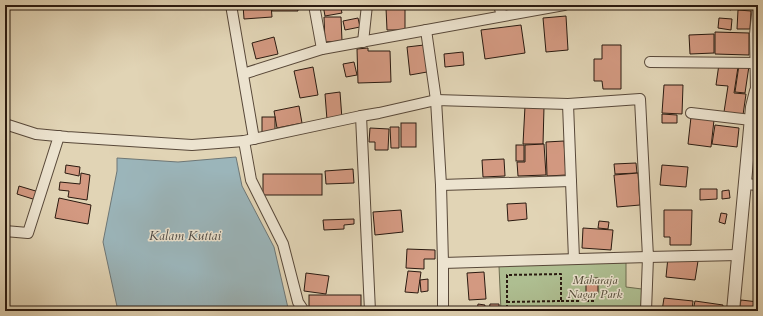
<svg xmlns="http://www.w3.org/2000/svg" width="763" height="316" viewBox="0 0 763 316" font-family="Cardo,serif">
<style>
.green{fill:#aebe91;stroke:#6c6c50}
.water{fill:#9bb5ba;stroke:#6e7776}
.building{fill:#d39981;stroke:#2a1a10}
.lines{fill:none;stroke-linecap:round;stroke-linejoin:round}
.minor-casing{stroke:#584839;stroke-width:12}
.tertiary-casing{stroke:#584839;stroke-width:14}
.path{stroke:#2a1a10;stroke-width:2;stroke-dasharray:3 2;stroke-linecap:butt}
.minor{stroke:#ece3cf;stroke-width:10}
.tertiary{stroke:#ece3cf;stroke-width:12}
.labels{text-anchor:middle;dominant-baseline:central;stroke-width:3;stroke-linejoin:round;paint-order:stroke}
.park-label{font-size:12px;font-style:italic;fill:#524b37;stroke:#ece3cf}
.water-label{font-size:13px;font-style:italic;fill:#4c4843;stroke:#ece3cf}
</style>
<rect width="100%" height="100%" fill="#e1d4b5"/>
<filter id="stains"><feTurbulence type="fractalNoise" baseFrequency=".005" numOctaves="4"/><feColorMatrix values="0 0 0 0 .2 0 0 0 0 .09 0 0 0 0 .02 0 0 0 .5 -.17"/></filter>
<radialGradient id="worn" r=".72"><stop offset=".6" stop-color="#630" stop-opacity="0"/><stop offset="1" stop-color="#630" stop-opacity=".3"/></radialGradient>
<!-- green -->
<polygon class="green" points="626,261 626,287 642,289 641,310 610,307 609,311 501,311 499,266"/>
<!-- water -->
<polygon class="water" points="236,157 242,186 274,247 288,308 287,311 118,311 103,242 117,171 117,158 178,162"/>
<!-- building -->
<g class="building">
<polygon points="243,5 271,5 272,17 244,19"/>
<polygon points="272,5 297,5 298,11 272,11"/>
<polygon points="323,5 340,5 342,13 325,16"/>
<polygon points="720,5 732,5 731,10 720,7"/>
<polygon points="386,8 405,8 405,30 387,30"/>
<polygon points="738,10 751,11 750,29 737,29"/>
<polygon points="566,16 568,50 546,52 543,18"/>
<polygon points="324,17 341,17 342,41 325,42"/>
<polygon points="358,18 360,27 345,30 343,21"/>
<polygon points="719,18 732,19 731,30 718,28"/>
<polygon points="521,25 525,53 485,59 481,30"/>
<polygon points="715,32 749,33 749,55 715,54"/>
<polygon points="714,34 714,53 690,54 689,35"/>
<polygon points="274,37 278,54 256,59 252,43"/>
<polygon points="424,45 427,72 410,75 407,47"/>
<polygon points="602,45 621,45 621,89 603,89 602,81 594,81 594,59 602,59"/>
<polygon points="368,48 368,51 390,51 391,82 358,83 357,49"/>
<polygon points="463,52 464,65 445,67 444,54"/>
<polygon points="354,62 357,75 346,77 343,64"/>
<polygon points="719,64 738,67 734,93 746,94 743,115 724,112 728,86 716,85"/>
<polygon points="739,65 749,66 745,93 735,92"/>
<polygon points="313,67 318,95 300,98 294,71"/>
<polygon points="664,85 683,85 682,114 662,113"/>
<polygon points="340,92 342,119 327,120 325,94"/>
<polygon points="299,106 302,123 277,128 274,111"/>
<polygon points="525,106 544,107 543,144 523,144"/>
<polygon points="662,114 677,115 677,123 662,123"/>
<rect x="262" y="117" width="13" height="17"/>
<polygon points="691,117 714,120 711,147 688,144"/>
<rect x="401" y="123" width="15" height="24"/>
<polygon points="715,125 739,128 737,147 712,144"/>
<polygon points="390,127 399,127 399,148 391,148"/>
<polygon points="370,128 389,129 388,150 375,150 375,142 369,142"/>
<polygon points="564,141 566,175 547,176 546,142"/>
<polygon points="544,144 546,175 518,176 517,162 525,162 525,145"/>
<rect x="516" y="145" width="8" height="16"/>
<polygon points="504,159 505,176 483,177 482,160"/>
<polygon points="636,163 637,173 615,174 614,164"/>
<polygon points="66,165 80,167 79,176 65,173"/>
<polygon points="662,165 688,167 686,187 660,185"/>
<polygon points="353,169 354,183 326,184 325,171"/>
<polygon points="81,173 90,175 87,200 68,197 69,191 59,190 60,182 80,184"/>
<polygon points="638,173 640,205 617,207 614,175"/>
<rect x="263" y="174" width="59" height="21"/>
<polygon points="19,186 39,192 36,200 17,194"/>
<polygon points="700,189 717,189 717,199 700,200"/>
<polygon points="729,190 730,198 722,199 722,191"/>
<polygon points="59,198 91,205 88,224 55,218"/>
<polygon points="526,203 527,219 508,221 507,204"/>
<polygon points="401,210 403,232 375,235 373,212"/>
<polygon points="664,210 692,210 691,245 670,245 670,237 664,237"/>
<polygon points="721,213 727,214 725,224 719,222"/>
<polygon points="354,219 354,224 344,225 344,229 324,230 323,220"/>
<polygon points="599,221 609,222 608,229 598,228"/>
<polygon points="583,228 613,230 611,250 582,248"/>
<polygon points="407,249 435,250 435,259 424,259 424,269 406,268"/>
<polygon points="668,257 698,261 695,280 666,277"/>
<polygon points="755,261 758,262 758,272 754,271"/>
<polygon points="408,271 421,272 418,293 405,292"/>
<polygon points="484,272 486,299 469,300 467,273"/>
<polygon points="306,273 329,276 326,294 304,291"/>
<rect x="586" y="278" width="12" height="15"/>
<polygon points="428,279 428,291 421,292 420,280"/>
<rect x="309" y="295" width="52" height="16"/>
<polygon points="664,298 693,301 692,311 662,311"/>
<polygon points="741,300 758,302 758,311 739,311"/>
<polygon points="695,301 723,305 722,311 693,311"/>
<polygon points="478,304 485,305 484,311 477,311"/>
<polygon points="490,304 499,304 499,311 489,311"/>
</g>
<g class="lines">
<defs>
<g id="minor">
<polyline points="231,5 254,139"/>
<polyline points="314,5 322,49 564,5"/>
<polyline points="499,5 502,16"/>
<polyline points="426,30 436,100 441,185 443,263 443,311"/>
<polyline points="363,42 367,5"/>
<polyline points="650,62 756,63"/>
<polyline points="243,74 322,49"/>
<polyline points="756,91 755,34 758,5"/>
<polyline points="568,104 574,259"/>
<polyline points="691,113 751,120"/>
<polyline points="361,116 370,311"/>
<polyline points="5,124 36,134 67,137 192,145 244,141 361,116 379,113 436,100 568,104 640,99 648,257 738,255"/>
<polyline points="244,141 251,180 283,244 298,302 304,311"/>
<polyline points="745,184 758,185"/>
<polyline points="441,185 571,181"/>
<polyline points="5,231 28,233 59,136"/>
<polyline points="443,263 648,257 646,311"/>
</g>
<polyline id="tertiary" points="733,311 752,107 756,91 758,90"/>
</defs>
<!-- minor casing -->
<use href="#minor" class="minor-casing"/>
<!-- tertiary casing -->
<use href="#tertiary" class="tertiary-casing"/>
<!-- path -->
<g class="path">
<polyline points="561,301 594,301"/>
<polyline points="507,302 561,301 561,274 507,275 507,311"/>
</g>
<!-- minor -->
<use href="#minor" class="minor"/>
<!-- tertiary -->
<use href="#tertiary" class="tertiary"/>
</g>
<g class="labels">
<!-- park labels -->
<g class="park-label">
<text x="595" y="280">Maharaja<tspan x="595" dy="14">Nagar Park</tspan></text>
</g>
<!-- water labels -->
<g class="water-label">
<text x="185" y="236">Kalam Kuttai</text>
</g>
</g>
<!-- margin -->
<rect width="763" height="316" fill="none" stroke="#e1d4b5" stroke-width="20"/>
<rect x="6" y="6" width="751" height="304" fill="none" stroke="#2a1a10" stroke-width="2"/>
<rect x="10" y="10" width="743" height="296" fill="none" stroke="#2a1a10"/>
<rect width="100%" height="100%" filter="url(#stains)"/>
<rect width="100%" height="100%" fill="url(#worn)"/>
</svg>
